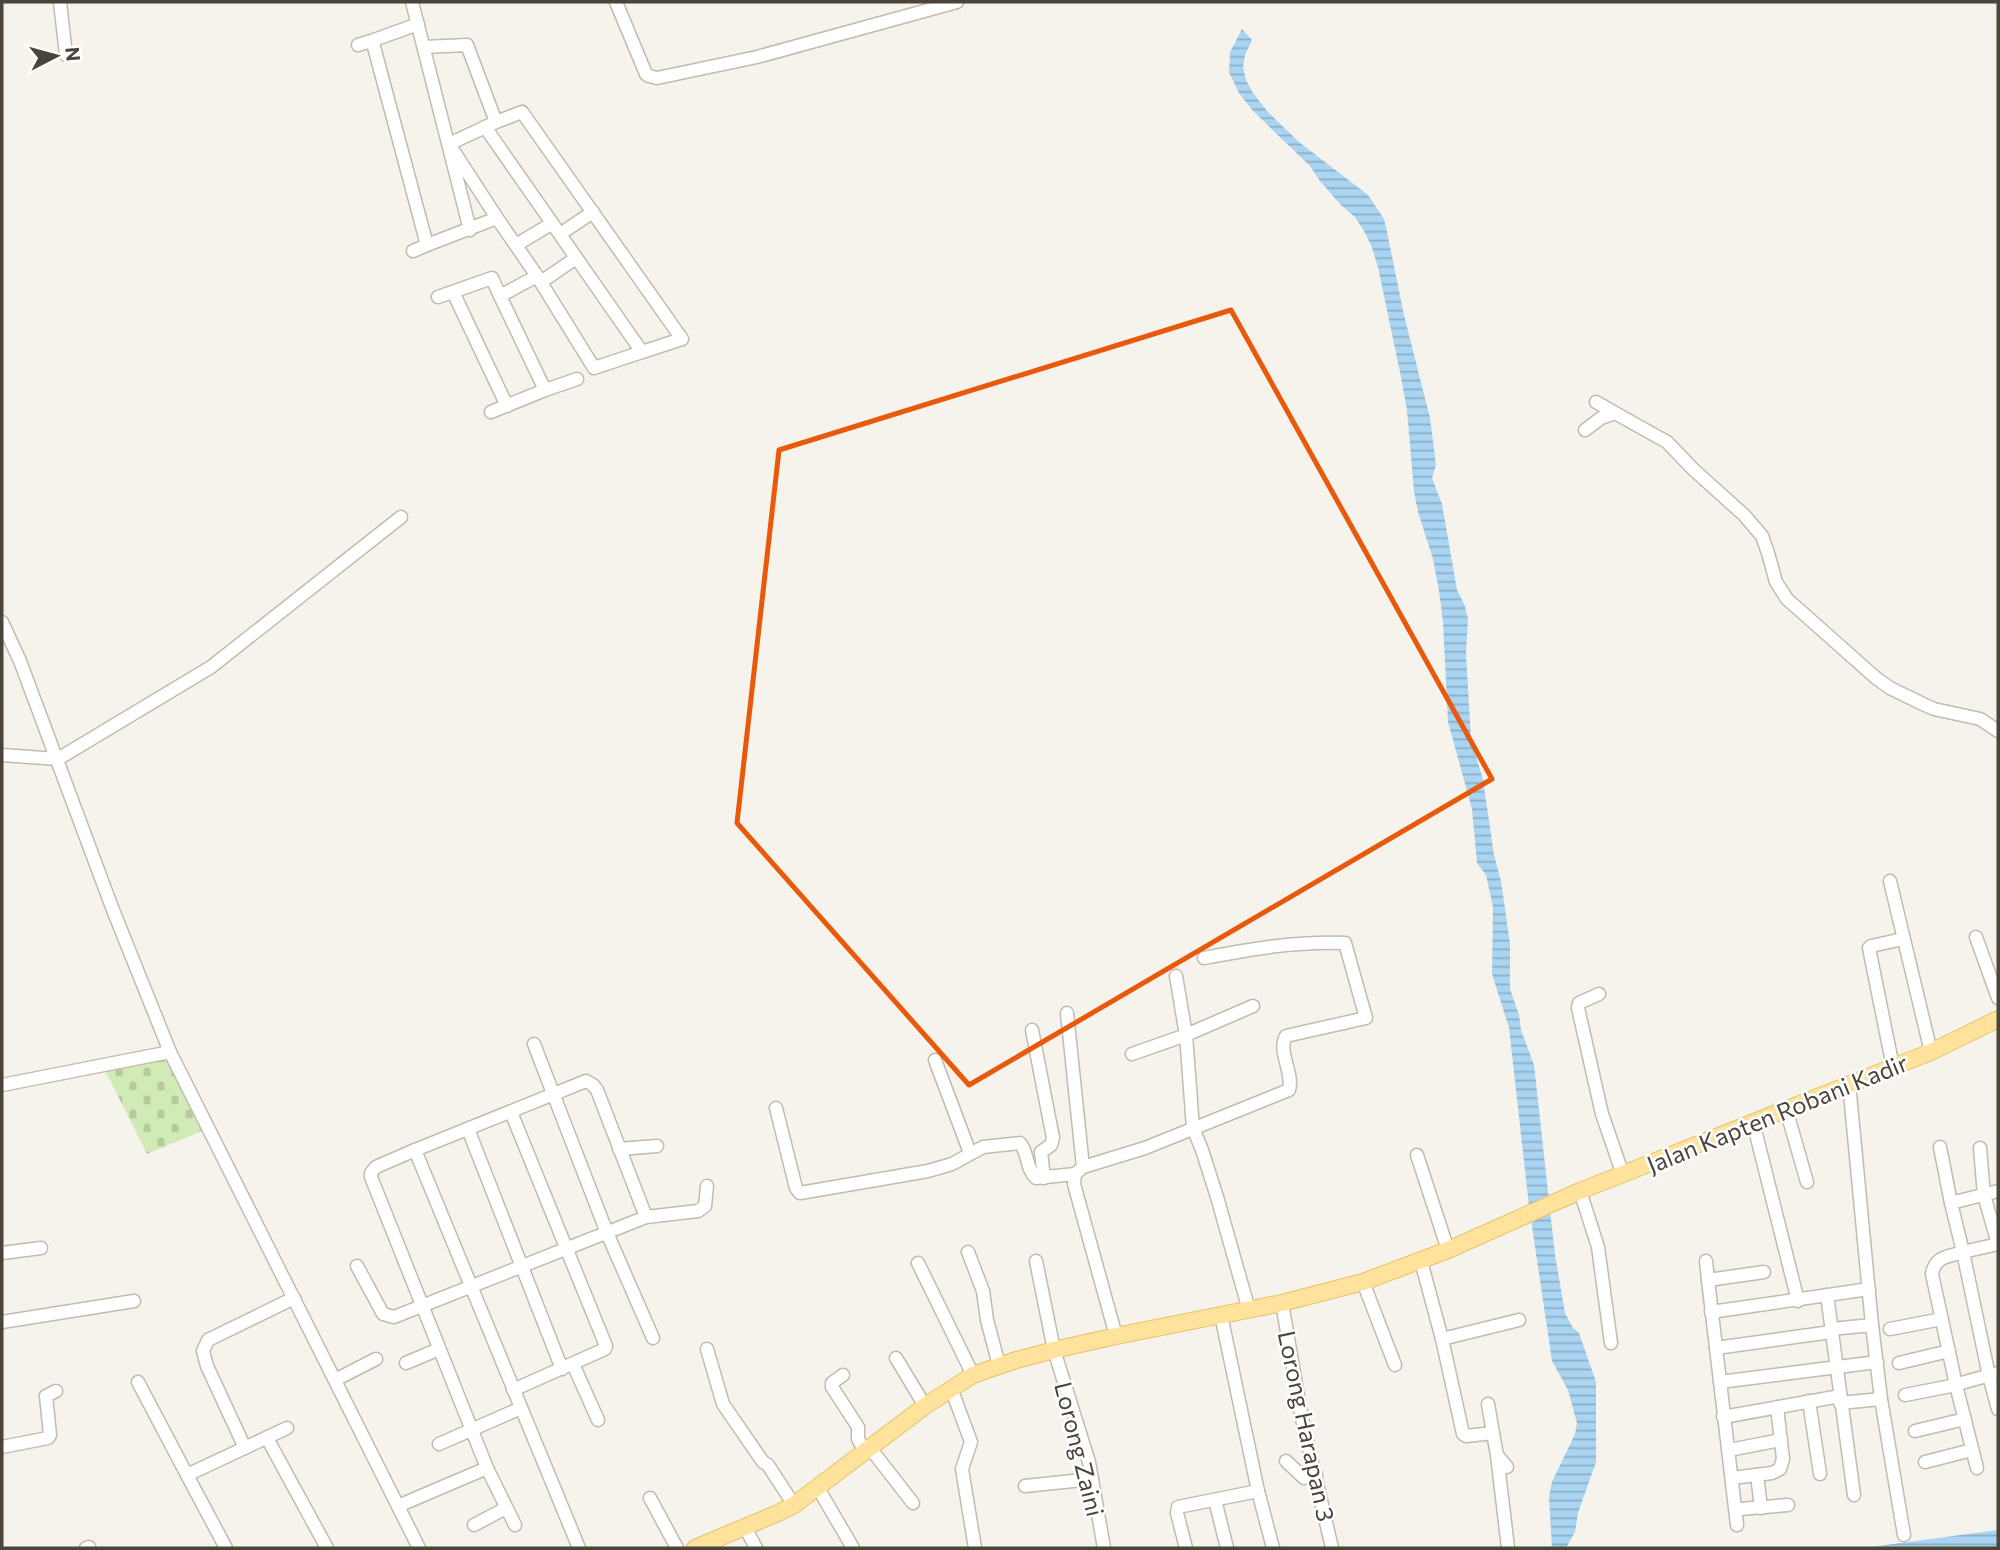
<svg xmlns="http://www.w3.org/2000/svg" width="2000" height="1550" viewBox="0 0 2000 1550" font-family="Commissioner,sans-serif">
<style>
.cemetery{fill:url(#cemetery-stones)}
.water{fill:url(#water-rules)}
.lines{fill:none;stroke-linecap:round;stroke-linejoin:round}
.minor-casing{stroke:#c2bbae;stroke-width:15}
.major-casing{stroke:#e6c16a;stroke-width:18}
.minor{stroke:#fff;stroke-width:12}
.major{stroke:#ffe39c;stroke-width:16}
.marked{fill:none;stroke:#e8590c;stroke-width:5;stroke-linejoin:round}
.labels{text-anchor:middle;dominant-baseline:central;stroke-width:5;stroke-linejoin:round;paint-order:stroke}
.street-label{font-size:24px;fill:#4b4439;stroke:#fff}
</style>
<defs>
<pattern id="cemetery-stones" width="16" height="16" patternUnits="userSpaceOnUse" patternTransform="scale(1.75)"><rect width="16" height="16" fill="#d2eab5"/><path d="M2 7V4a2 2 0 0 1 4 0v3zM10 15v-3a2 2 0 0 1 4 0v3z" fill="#b6ca9c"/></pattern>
<pattern id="water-rules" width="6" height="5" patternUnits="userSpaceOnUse" patternTransform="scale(1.75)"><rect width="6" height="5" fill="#a9d4f2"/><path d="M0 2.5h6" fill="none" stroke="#8caec5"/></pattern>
</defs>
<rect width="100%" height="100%" fill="#f6f3ec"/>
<!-- cemetery -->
<polygon class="cemetery" points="170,1056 207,1129 147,1154 104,1068"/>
<!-- water -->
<g class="water">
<polygon points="1242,29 1252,40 1245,55 1243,67 1246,80 1253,93 1267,111 1299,142 1368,195 1384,219 1387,232 1404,315 1430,418 1436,465 1432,478 1442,504 1457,590 1465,606 1468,619 1466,654 1471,739 1483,780 1494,855 1501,881 1510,944 1510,989 1519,1015 1521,1030 1534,1065 1555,1255 1565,1313 1573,1328 1579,1333 1596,1382 1596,1462 1578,1513 1575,1532 1566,1548 1552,1548 1549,1497 1552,1482 1575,1434 1577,1423 1568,1390 1552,1361 1529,1206 1509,1028 1492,974 1493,907 1486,875 1477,863 1472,809 1448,722 1443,622 1439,591 1433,559 1418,512 1414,491 1407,410 1401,377 1378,267 1371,245 1364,231 1355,217 1341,205 1320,181 1310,166 1253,111 1239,93 1229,72 1230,52"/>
<polygon points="1998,1530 1998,1548 1863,1548"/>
</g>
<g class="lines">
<defs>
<g id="minor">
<polyline points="60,2 66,55"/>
<polyline points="412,2 470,230"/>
<polyline points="616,2 646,74 649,76 657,78 757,57 957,2"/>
<polyline points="418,24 374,40 374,47 427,245 497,218"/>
<polyline points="358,45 374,40"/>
<polyline points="424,47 467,45 496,122 449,144 497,218 537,276 594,368 642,352"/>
<polyline points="485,127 642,352 682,339 522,112 496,122"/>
<polyline points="560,234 593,212"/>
<polyline points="516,245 551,224"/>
<polyline points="413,251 427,245"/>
<polyline points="541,282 576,258"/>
<polyline points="453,292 507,406"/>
<polyline points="500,296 545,390 577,379"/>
<polyline points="438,297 492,278 500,296 537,276"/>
<polyline points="1596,402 1615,413"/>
<polyline points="491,412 545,390"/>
<polyline points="1585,430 1601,418 1615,413 1667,442 1694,470 1744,515 1762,536 1768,553 1776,582 1787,599 1876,678 1890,688 1925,705 1934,709 1980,719 1998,731"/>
<polyline points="2,622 20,661 113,910 170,1052 419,1548"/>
<polyline points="2,755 58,759 211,667 401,517"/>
<polyline points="1890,881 1931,1052"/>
<polyline points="1976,937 1998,998"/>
<polyline points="1176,976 1186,1035 1193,1128 1202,1150 1217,1197 1249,1310"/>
<polyline points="1599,994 1579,1003 1578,1008 1602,1114 1623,1175"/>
<polyline points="1067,1013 1083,1167"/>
<polyline points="1032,1030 1053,1138 1051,1145 1041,1152 1044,1178"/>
<polyline points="534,1044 607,1233 653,1338"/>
<polyline points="1132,1054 1186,1035 1253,1006"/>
<polyline points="935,1060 970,1153"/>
<polyline points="1893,1067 1869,948 1871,946 1903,939"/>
<polyline points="1849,1083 1872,1325 1881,1399 1904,1535"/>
<polyline points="2,1085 170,1052"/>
<path d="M776,1108l20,80 4,5 128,-22 24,-7 31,-17 37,-4c8,9 6,26 16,35l39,-4"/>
<polyline points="1786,1109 1807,1182"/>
<polyline points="511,1112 606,1346 605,1349 513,1390"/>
<polyline points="1753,1122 1798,1301"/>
<polyline points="468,1129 562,1369"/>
<polyline points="1940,1147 1951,1203 1963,1252 1998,1244"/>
<polyline points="1980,1148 1984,1195 1998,1244"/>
<polyline points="619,1149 657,1146"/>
<polyline points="415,1150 579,1548"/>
<polyline points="1417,1155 1448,1250"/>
<polyline points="1580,1191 1598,1247 1611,1343"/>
<polyline points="1951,1203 1998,1191"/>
<polyline points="968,1252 983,1291 987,1320 999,1365"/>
<polyline points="2,1253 41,1248"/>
<polyline points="1036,1261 1054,1350 1089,1462 1104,1548"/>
<polyline points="1421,1261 1442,1339 1463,1434 1466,1436 1493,1433 1497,1455 1507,1467"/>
<polyline points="1706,1261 1708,1280"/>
<polyline points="918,1263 973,1375"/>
<polyline points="357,1266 383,1314 394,1317 646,1217 698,1211 705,1206 707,1186"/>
<polyline points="1363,1282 1395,1365"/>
<polyline points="1827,1295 1854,1495"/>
<polyline points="1282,1303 1302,1419 1332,1548"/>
<polyline points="1711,1312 1869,1289"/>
<polyline points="1221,1315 1258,1491 1273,1548"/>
<polyline points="2,1322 134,1301"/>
<polyline points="1831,1329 1872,1325"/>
<polyline points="1890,1329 1942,1319"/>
<path d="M1116,1336l-42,-152 1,-10 8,-7 62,-19 144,-58c5,-17 -12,-39 -3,-54l80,-18 -21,-75c-49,-2 -94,6 -141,15"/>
<polyline points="1442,1339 1519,1320"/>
<polyline points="1716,1348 1831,1332"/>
<polyline points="707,1349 723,1404 763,1462 768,1465 794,1505"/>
<polyline points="896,1358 925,1406"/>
<polyline points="406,1363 439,1349"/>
<polyline points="1899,1363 1949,1351"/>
<polyline points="573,1364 598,1420"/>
<path d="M1998,1373c-14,4 -28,7 -42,12l-24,-111c3,-18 16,-17 31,-22l26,124 9,33"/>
<polyline points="843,1375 832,1383 832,1387 858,1427 858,1439 865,1452"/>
<polyline points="335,1380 376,1359"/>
<polyline points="138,1382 187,1475 287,1428"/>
<polyline points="1720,1382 1877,1362"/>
<polyline points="951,1388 971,1442 962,1469 975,1548"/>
<polyline points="1905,1395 1956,1385 1977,1468"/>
<polyline points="1809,1401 1820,1474"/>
<polyline points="1840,1403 1881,1399"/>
<polyline points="1488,1404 1493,1433"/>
<polyline points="1723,1417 1840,1396"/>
<polyline points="1915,1431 1965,1419"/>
<polyline points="267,1438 327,1548"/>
<polyline points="439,1444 521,1408"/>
<polyline points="2,1447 48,1438 50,1435 46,1396 56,1391"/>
<polyline points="245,1448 207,1366 203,1351 208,1340 294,1298"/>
<polyline points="870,1448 913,1503"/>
<polyline points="1729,1450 1781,1440"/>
<polyline points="1497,1455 1508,1548"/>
<polyline points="1286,1461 1304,1478 1316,1475"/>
<polyline points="1925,1462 1972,1450"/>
<polyline points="187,1475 226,1548"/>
<polyline points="1757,1475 1761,1508"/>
<polyline points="1732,1478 1772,1473 1780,1469 1783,1459 1777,1407"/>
<polyline points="1025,1486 1092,1479"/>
<polyline points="818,1488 853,1548"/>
<polyline points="650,1498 677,1548"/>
<polyline points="1215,1500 1227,1548"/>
<polyline points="398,1506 487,1468"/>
<polyline points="1740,1509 1788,1505"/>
<polyline points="474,1525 506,1508"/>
<polyline points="515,1525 487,1468 371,1177 371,1173 376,1167 415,1150 586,1081 593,1085 597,1090 646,1217"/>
<polyline points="1737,1525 1708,1280 1764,1272"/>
<polyline points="745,1527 756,1548"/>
<polyline points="86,1548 89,1547"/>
<polyline points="1186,1548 1177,1513 1178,1507 1258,1491"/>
</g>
<polyline id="major" points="695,1548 778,1513 794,1505 925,1406 973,1375 1013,1361 1054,1350 1116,1336 1282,1303 1363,1282 1448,1250 1580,1191 1931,1052 1998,1019"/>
</defs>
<!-- minor casing -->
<use href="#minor" class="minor-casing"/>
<!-- major casing -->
<use href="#major" class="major-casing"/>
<!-- minor -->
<use href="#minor" class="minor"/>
<!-- major -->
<use href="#major" class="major"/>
</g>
<!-- marked area -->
<path class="marked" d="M1231,310l261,469 -523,306 -232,-262 42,-373z"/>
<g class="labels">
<!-- street labels -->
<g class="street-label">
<text transform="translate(1777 1113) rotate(-22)">Jalan Kapten Robani Kadir</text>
<text transform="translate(1307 1426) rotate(78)">Lorong Harapan 3</text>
<text transform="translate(1080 1449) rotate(76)">Lorong Zaini</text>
</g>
</g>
<!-- border -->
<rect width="2000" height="1550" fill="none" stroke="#4b4439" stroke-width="7"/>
<!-- north arrow -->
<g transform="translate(56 56) rotate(84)" stroke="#ffffff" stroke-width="5" paint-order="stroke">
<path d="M0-5L12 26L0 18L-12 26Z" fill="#4b4439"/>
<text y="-10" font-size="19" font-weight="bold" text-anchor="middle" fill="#4b4439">N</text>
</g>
</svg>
